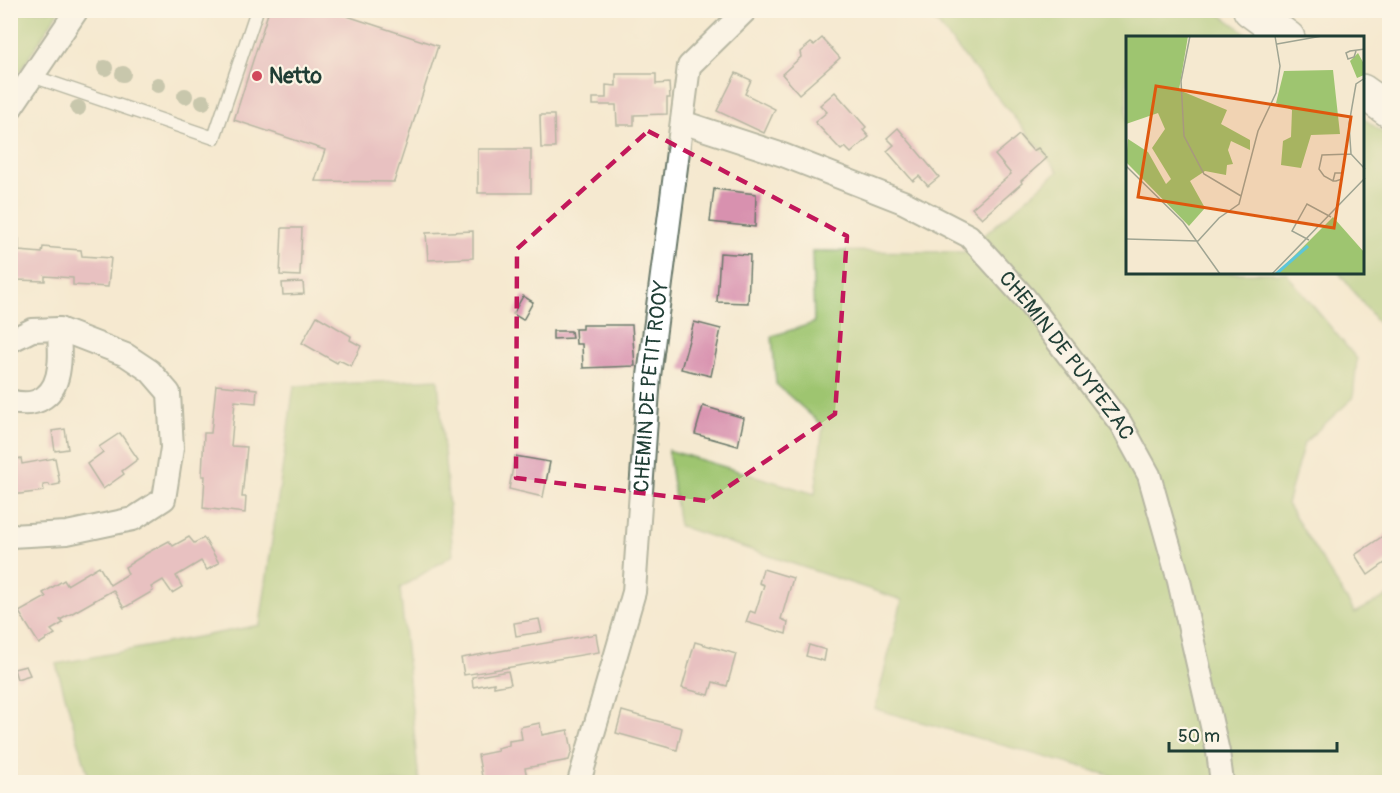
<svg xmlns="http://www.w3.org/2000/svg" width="1400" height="793" viewBox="0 0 1400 793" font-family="Pangolin,sans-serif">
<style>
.green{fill:#9ec570;stroke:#5e8152;stroke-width:1.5}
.building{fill:#d891af}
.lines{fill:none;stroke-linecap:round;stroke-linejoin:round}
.service-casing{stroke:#6a796b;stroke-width:15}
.minor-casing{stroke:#6a796b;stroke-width:26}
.secondary-casing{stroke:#6a796b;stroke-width:36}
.service{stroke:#fff;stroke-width:12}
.minor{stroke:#fff;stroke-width:22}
.secondary{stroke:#fff;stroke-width:33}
.tree{fill:#919d82}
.marked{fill:none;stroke:#c2185b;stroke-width:4.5;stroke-dasharray:12 8;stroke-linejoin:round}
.poi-dot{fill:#d1495b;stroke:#fcf5e5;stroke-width:2}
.labels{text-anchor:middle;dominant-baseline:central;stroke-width:4.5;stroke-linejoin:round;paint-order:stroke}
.poi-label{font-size:21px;font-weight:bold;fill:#1f3d34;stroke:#fcf5e5;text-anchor:start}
.street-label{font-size:21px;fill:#1f3d34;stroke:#fcf5e5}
.inset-river{fill:none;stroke:#5dc6d9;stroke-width:3}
.inset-road{fill:none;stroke:#9fa492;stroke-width:1.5}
.view{fill:#de580e;fill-opacity:0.15;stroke:#de580e;stroke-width:3}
.inset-edge{fill:none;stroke:#1f3d34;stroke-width:3}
</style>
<rect width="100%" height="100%" fill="#fcf5e5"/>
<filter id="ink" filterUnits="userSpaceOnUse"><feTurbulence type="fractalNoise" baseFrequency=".0167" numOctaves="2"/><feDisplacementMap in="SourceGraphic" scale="12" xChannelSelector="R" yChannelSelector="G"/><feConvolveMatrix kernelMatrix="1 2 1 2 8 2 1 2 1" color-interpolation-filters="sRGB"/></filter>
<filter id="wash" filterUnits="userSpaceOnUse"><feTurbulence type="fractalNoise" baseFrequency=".008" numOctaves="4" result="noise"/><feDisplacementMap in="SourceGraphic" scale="24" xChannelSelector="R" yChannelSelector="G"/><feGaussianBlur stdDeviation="1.35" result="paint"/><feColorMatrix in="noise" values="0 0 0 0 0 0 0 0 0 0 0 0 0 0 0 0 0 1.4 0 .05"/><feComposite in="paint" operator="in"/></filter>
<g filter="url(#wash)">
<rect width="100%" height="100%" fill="#f5e9d0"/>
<!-- green -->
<g class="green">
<polygon points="10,11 59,11 17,76 11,71"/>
<polygon points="927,11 1215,11 1252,37 1127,38 1127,273 1286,273 1357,359 1353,398 1304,443 1287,504 1355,613 1389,595 1389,782 1133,782 875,709 902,600 679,526 668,450 815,494 823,426 776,384 772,336 814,323 812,251 965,252 1058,171"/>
<polygon points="1363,118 1389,137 1389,329 1379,324 1339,273 1362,273"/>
<polygon points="438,379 453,555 400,588 419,782 90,782 56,664 260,625 294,386"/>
</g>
<g id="blocks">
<!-- building -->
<g class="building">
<polygon points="269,10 329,10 438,46 394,182 315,181 325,150 234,120"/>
<polygon points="822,38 840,58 799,94 782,74 801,57 800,52 811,43 814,45"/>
<polygon points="736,73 751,80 745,94 775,109 764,133 717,111"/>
<polygon points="616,74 656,74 656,84 669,83 670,98 667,98 667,114 634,115 634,125 617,125 616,105 593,105 593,98 606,98 606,85 616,86"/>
<polygon points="835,92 866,127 863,130 869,137 851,153 845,147 841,150 815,122 827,112 820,105"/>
<polygon points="540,115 554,115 555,148 541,148"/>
<polygon points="898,128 939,177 928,186 919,176 913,181 887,151 894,145 887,138"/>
<polygon points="1019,135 1033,151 1038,148 1047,158 1021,181 1022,183 982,218 972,208 1011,174 995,155"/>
<rect x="478" y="149" width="53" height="44"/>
<polygon points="714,189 756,194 755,227 710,222"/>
<polygon points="282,228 302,228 300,276 280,275"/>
<polygon points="473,231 473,258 428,260 426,233"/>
<polygon points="10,239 19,239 19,251 42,253 43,247 67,249 81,250 82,256 111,258 108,287 73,285 73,278 45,276 45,281 17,280 18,269 10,268"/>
<polygon points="720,253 750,255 748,303 717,302"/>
<polygon points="303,282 304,294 283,295 282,283"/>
<polygon points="523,296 533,302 523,320 513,314"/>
<polygon points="317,316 351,336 350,340 361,346 351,366 339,360 337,363 302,343"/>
<polygon points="694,322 721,329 711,376 681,369"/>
<polygon points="582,325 632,325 635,366 583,368 582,344 576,344 575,329 582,329"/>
<polygon points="553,331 571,331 572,338 553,339"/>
<polygon points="216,385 257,389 256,403 235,401 231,446 247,447 242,497 246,497 245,513 203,508 205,476 202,476 204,433 211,433"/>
<polygon points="703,406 744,418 738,446 695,434"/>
<polygon points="65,429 68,449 55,451 52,431"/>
<polygon points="120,433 138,459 122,471 124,474 103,489 87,464 103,452 99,447"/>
<polygon points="515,456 550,462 543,497 509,489"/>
<polygon points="21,458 22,464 55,458 60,484 50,486 49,484 43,485 44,491 12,495 10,488 10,461"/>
<polygon points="1389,532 1389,560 1368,575 1355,555"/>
<polygon points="189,537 194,543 204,538 219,563 207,570 201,561 176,576 182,587 172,593 163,580 151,587 153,591 124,608 113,590 60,620 63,623 51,630 55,634 39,644 19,612 46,597 43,593 64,580 67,585 99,566 110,585 128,574 125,567 147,553 169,541 173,546"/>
<polygon points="763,569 793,578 781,619 788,622 786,634 746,622 750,611 755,613 764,585 759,583"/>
<polygon points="539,619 542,632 516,636 514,623"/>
<polygon points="596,634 599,652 464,675 461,658"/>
<polygon points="695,642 736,654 727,686 713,682 709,695 682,688"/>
<polygon points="809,645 826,650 824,661 806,656"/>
<polygon points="26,666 30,675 17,679 14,669"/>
<polygon points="508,671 511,684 494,687 494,683 473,687 472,677"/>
<polygon points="622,711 682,728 677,750 616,733"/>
<polygon points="540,723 542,735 568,730 572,750 569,760 525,768 527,777 496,782 483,782 478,755 498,751 497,748 509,745 509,741 522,739 520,727"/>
</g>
</g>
</g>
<g filter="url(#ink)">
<use href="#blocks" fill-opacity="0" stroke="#6a796b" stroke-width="1.5"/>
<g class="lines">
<defs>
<polyline id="service" points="32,76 214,138 257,10"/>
<g id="minor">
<polyline points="10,109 77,10"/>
<path id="s1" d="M682,122l101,33 120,47 66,34 55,61 97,127 28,51 30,106 39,171 4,30"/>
<polyline points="10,341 32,330 59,329 126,355 150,371 169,393 172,448 164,499 133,519 67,533 10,536"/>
<path d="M10,401c28,8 46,-6 49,-34 2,-13 0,-26 0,-38"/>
<path id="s2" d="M579,782l55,-190 15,-216 40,-310 57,-56"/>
</g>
<g id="secondary">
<polyline points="1250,10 1288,38"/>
<polyline points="1362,91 1390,111"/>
</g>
</defs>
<!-- service casing -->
<use href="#service" class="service-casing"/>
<!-- minor casing -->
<use href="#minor" class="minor-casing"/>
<!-- secondary casing -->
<use href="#secondary" class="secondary-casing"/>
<!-- service -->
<use href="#service" class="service"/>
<!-- minor -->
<use href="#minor" class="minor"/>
<!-- secondary -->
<use href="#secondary" class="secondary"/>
</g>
<!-- trees -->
<g class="tree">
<circle cx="105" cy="68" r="8"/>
<circle cx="123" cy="74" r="8"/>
<circle cx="158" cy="85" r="8"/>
<circle cx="185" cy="96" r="8"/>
<circle cx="203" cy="102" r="8"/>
<circle cx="78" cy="108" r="8"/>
</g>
</g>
<!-- marked area -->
<path d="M0 0H1400V793H0ZM648,131l199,105 -12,178 -128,87 -191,-23 1,-229z" fill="#f5e9d0" fill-opacity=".55" fill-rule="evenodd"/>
<path class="marked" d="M648,131l199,105 -12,178 -128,87 -191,-23 1,-229z"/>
<!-- markers -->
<circle class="poi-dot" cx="257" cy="76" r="6"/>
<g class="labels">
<!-- poi labels -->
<g class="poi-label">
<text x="269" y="76">Netto</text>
</g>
<!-- street labels -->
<g class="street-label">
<text stroke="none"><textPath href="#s1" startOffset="464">CHEMIN DE PUYPEZAC</textPath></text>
<text stroke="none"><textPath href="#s2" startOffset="404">CHEMIN DE PETIT ROOY</textPath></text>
</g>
</g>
<!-- overview -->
<g transform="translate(1126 36)">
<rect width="238" height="238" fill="#f5e9d0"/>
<path d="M0,0h62l-9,54 48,20 -6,14 29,16v10l-19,-9 -3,9 5,14 -6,1 -1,10 -21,-4 -15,10 15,27 -16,18 -63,-64 2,-23 20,13 18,32 5,-5 -19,-31 13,-19 -7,-16 -32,11zM232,17l6,11v11l-7,3 -7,-17zM207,34l7,64 -29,1 -10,33 -20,-3 2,-24 8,-4 1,-27 -16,-7 8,-32zM207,181l31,35v22h-88z" fill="#9ec570"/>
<path class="inset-river" d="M150,238l32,-28"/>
<path class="inset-road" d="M64,0l-9,45 3,55 20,38 37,22M151,8l45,-8M230,15l-2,6 -6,2 -2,-6 4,-2 15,-2M239,42l-9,6 -7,40 2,30 14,15M0,130l57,56 37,52M207,145l2,-8h7v6l-6,2h-3l-9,-5 -5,-7 3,-14 29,-1M0,203l72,2 21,-23 20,-14 19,-73 18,-38 4,-27 -5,-30M183,204l-17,-9 15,-27 24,13M146,238l93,-96"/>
<path class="view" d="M30,50l195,31 -17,111 -196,-31z"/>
<rect width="238" height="238" class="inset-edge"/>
</g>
<!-- margin -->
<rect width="1400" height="793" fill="none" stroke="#fcf5e5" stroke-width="36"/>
<!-- scale -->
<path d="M1169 742v9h168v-9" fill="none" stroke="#1f3d34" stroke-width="3"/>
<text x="1178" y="742" font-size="18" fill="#1f3d34" stroke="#fcf5e5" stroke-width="4.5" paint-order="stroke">50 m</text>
</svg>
